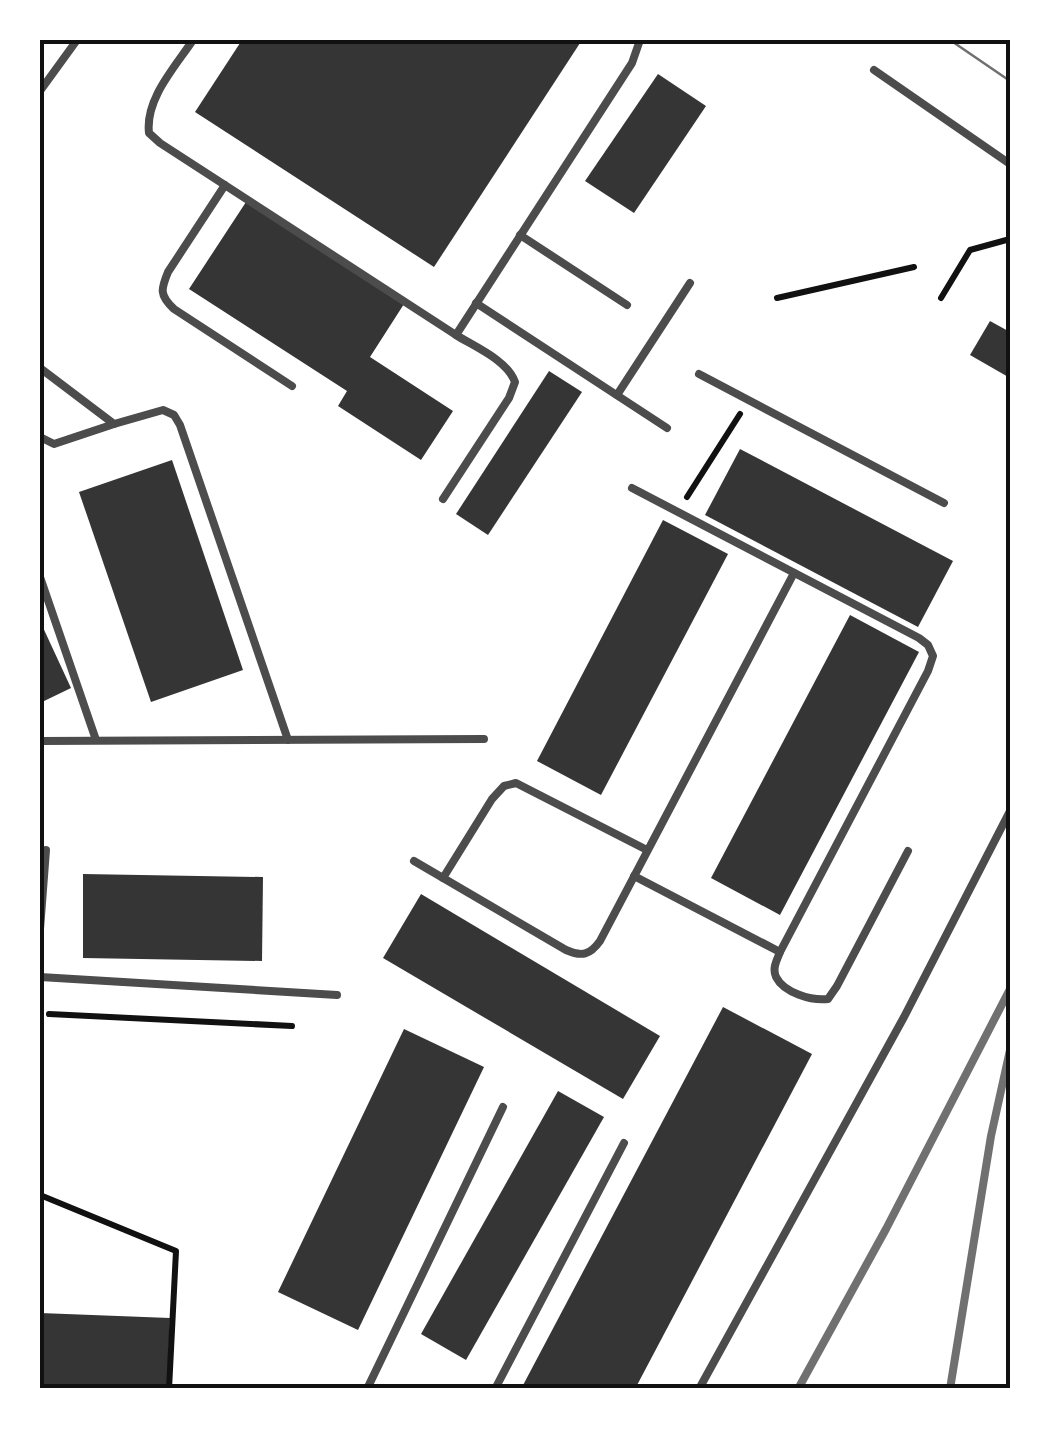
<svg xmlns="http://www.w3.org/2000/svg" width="1050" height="1429" viewBox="0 0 1050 1429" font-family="Lato,sans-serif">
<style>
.building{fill:#353535}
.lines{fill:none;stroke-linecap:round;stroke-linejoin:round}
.path{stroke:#111;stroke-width:6}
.service{stroke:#4c4c4c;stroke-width:8}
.tram{stroke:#707070;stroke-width:2.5}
.rail{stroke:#707070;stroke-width:8}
.neatline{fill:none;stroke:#111;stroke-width:4}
</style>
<rect width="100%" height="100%" fill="#fff"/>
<!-- building -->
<g class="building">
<polygon points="242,40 582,40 434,267 195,112"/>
<polygon points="658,74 706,106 634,213 585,181"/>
<polygon points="246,202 404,304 370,357 453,411 421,460 338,406 347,391 189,289"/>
<polygon points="990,321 1010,332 1010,378 970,355"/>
<polygon points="549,371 582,392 488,535 456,514"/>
<polygon points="740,449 953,561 918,627 705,515"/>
<polygon points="172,460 243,670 151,702 79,492"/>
<polygon points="663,520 728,554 601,795 537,761"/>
<polygon points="850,615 919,652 780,915 711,878"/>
<polygon points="40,621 71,688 40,703"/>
<polygon points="83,874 263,877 262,961 83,958"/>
<polygon points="421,894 660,1036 623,1099 383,958"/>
<polygon points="723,1007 812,1054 635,1389 521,1389"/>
<polygon points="404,1029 484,1067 358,1330 278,1292"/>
<polygon points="558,1091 604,1117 466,1360 421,1334"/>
<polygon points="40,1313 170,1318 167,1389 40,1389"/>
</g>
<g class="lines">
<!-- path -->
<g class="path">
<polyline points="777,298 914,267"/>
<polyline points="941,298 970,250 1010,239"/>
<polyline points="687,497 740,414"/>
<polyline points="49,1014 292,1026"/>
<polyline points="40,1195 176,1251 169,1389"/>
</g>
<!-- service -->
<g class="service">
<path d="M193,40c-18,27 -48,59 -44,93l11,10 296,192 176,-272 8,-23"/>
<polyline points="874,70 1010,164"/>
<polyline points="40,91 77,40"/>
<path d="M225,185l-57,87c-7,17 -9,23 6,37l118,77"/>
<polyline points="520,235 627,305"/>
<polyline points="476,303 667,428"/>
<polyline points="40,368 114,424 163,410 174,415 180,425 288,740"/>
<polyline points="699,374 944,503"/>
<polyline points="617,395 690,283"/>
<polyline points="40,437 54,444 114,424"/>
<path d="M632,488l287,150 9,7 5,11 -5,15 -148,281c-3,8 -8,16 -4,25 8,16 36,24 52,22l9,-13 71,-135"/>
<path d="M443,499l66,-101 6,-16c-8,-22 -40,-35 -59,-47"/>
<polyline points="40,577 96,740"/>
<polyline points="40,741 484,739"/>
<path d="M414,861l152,89c16,7 24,5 34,-9l194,-368"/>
<polyline points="634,876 780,952"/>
<polyline points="443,878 492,799 504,786 516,783 647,850"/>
<polyline points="40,929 46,850"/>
<polyline points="40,977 337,995"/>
<polyline points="367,1389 503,1107"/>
<polyline points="495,1389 624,1143"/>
<polyline points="699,1389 904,1017 1010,811"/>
</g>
<!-- tram -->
<polyline class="tram" points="950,40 1010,81"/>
<!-- rail -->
<g class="rail">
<polyline points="798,1389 886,1229 1010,989"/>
<polyline points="950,1389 991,1136 1010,1050"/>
</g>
</g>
<!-- border -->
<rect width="1050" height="1429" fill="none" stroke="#ffffff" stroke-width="85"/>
<rect x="42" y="42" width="966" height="1344" class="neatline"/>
</svg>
